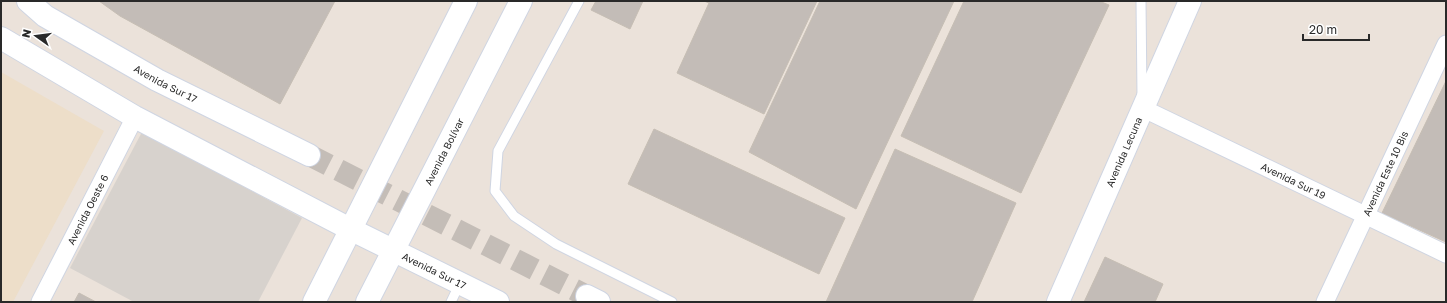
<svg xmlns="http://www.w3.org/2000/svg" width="1447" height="303" viewBox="0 0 1447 303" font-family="'Golos Text',sans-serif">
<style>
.education{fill:#eddec9}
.plaza{fill:#d7d2cd}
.building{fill:#c3bcb7;stroke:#c6beb4}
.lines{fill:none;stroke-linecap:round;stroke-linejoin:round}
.secondary-tunnel{stroke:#c4bdb7;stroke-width:22;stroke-dasharray:22 11;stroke-linecap:butt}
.lane-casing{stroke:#cfd5e2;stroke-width:11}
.street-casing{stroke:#cfd5e2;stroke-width:19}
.secondary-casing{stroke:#cfd5e2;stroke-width:24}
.lane{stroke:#fff;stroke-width:9}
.street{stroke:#fff;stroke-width:17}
.secondary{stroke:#fff;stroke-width:22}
.labels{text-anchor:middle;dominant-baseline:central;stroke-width:3;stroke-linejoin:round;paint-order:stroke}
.street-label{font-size:10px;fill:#292929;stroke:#fff}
</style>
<rect width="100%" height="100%" fill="#ebe2da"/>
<!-- education -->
<polygon class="education" points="1,72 104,131 13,302 1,302"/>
<!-- plaza -->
<polygon class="plaza" points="142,132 302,218 258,302 134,302 70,268"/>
<!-- building -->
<g class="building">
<polygon points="99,1 335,1 280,104 120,16"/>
<polygon points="596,1 643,1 630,29 591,10"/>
<polygon points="704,1 817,1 764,114 677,73 709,3"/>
<polygon points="820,1 954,1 856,209 749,152"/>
<polygon points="964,1 1099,1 1109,5 1021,193 901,136"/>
<polygon points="1446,81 1446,242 1382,213"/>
<polygon points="654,129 845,218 819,274 628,184"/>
<polygon points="895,149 1016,203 972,302 826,302"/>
<polygon points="1105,257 1163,284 1155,302 1084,302"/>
<polygon points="79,293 96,302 74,302"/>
</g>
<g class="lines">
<!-- secondary-tunnel -->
<polyline class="secondary-tunnel" points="309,155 587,296"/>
<defs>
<g id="lane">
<polyline points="579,1 498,151 495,191 514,216 556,244 672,302"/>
<polyline points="1141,1 1142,96"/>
<polyline points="451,302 460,283"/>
</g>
<g id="street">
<path id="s1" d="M1142,108l304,146"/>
<path id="s2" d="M40,302l95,-185"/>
<path id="s3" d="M1325,302l121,-258"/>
</g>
<g id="secondary">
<path id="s4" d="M28,1l17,15 112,64 152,75"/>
<path id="s5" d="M1,38l134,79 215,112 148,73"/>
<polyline points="587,296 599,302"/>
<polyline points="314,302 466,1"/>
<path id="s6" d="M367,302l154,-301"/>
<path id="s7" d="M1058,302l132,-301"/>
</g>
</defs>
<!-- lane casing -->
<use href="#lane" class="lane-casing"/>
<!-- street casing -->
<use href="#street" class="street-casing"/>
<!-- secondary casing -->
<use href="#secondary" class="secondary-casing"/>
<!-- lane -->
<use href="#lane" class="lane"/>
<!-- street -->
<use href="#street" class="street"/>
<!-- secondary -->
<use href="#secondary" class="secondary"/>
</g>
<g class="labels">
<!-- street labels -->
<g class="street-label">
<text stroke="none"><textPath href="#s4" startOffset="161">Avenida Sur 17</textPath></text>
<text stroke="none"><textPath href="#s7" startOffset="164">Avenida Lecuna</textPath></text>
<text stroke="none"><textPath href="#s6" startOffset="169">Avenida Bolívar</textPath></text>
<text stroke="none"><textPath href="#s3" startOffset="142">Avenida Este 10 Bis</textPath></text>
<text stroke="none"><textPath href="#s1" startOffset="168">Avenida Sur 19</textPath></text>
<text stroke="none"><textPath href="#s2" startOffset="104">Avenida Oeste 6</textPath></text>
<text stroke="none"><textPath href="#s5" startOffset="492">Avenida Sur 17</textPath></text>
</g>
</g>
<!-- border -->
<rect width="1447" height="303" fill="none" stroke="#292929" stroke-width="4"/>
<!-- north arrow -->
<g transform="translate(36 36) rotate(284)" stroke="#ffffff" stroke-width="3" paint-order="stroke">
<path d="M0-3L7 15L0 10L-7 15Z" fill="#292929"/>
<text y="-6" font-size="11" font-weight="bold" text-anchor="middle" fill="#292929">N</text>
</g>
<!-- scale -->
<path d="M1303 34v6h66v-6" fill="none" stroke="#292929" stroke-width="2"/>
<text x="1309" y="34" font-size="12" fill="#292929" stroke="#ffffff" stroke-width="3" paint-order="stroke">20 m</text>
</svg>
